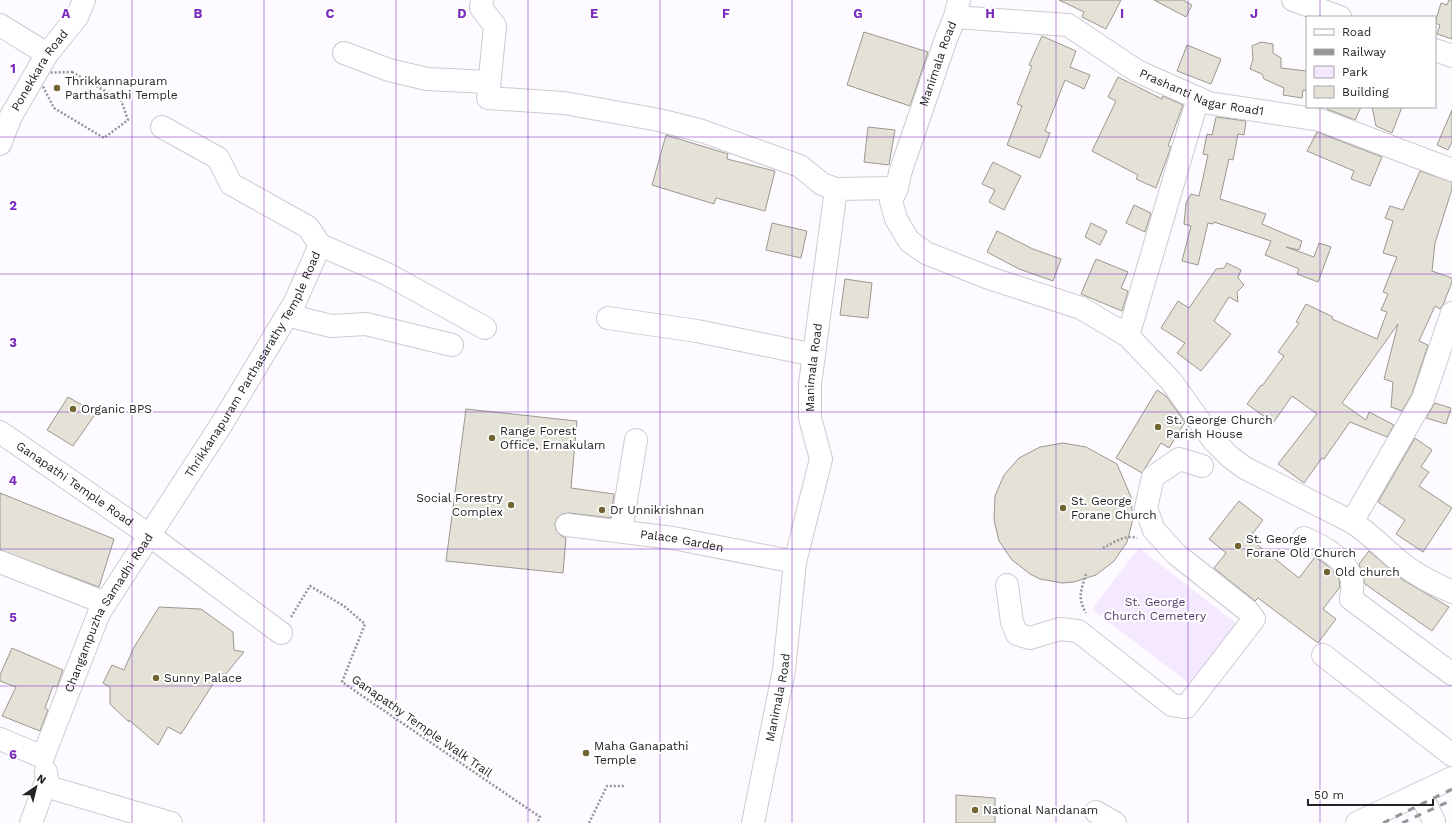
<svg xmlns="http://www.w3.org/2000/svg" width="1452" height="823" viewBox="0 0 1452 823" font-family="'Work Sans',sans-serif">
<style>
.green{fill:#f4e9ff}
.building{fill:#e4e2d7;stroke:#9a988e}
.lines{fill:none;stroke-linecap:round;stroke-linejoin:round}
.minor-casing{stroke:#cec9d3;stroke-width:24}
.major-casing{stroke:#cec9d3;stroke-width:24}
.path{stroke:#959497;stroke-width:2.5;stroke-dasharray:2 2;stroke-linecap:butt}
.minor{stroke:#fff;stroke-width:22}
.major{stroke:#fff;stroke-width:22}
.rail{stroke:#969598;stroke-width:3;stroke-dasharray:7 7;stroke-linecap:butt}
.grid{fill:none;stroke:#7b2cbf;stroke-width:1;stroke-opacity:0.55}
.poi-dot{fill:#716532;stroke:#fff;stroke-width:1.5}
.labels{text-anchor:middle;dominant-baseline:central;stroke-width:4;stroke-linejoin:round;paint-order:stroke}
.street-label{font-size:12px;fill:#242326;stroke:#fff}
.poi-label{font-size:12px;fill:#242326;stroke:#fff;text-anchor:start}
.park-label{font-size:12px;fill:#573b6f;stroke:#fff}
.grid-label{font-size:13px;text-anchor:middle;font-weight:bold;fill:#7b2cbf;stroke:#fff;stroke-width:4;stroke-linejoin:round;paint-order:stroke}
</style>
<rect width="100%" height="100%" fill="#fdfbff"/>
<!-- green -->
<polygon class="green" points="1139,548 1237,624 1190,684 1092,609"/>
<!-- building -->
<g class="building">
<polygon points="1059,0 1121,0 1106,29 1082,17 1084,12"/>
<polygon points="1154,0 1183,0 1192,5 1186,17"/>
<polygon points="1449,0 1452,0 1452,39 1437,34 1440,25 1435,23 1441,3 1447,5"/>
<polygon points="864,32 928,52 910,106 847,85"/>
<polygon points="1042,36 1076,51 1070,67 1090,75 1084,89 1065,80 1045,131 1050,133 1040,158 1007,145 1022,106 1017,104 1032,66 1029,65"/>
<polygon points="1261,42 1273,44 1273,53 1281,58 1281,68 1307,71 1307,91 1303,90 1302,98 1283,95 1284,88 1264,79 1262,74 1250,69 1253,59 1252,46"/>
<polygon points="1187,45 1221,59 1211,84 1177,71"/>
<polygon points="1118,77 1162,99 1163,96 1183,105 1168,146 1171,147 1156,188 1136,179 1138,175 1092,151 1116,101 1108,97"/>
<polygon points="1329,107 1361,107 1355,120 1327,109"/>
<polygon points="1372,107 1402,107 1392,133 1376,126"/>
<polygon points="1452,110 1452,142 1448,150 1437,145"/>
<polygon points="1216,117 1246,121 1244,135 1238,134 1233,160 1229,159 1220,199 1266,214 1262,224 1302,241 1299,250 1286,247 1314,257 1319,243 1331,247 1318,282 1297,274 1299,269 1265,255 1271,241 1214,222 1213,224 1208,223 1198,265 1182,261 1191,226 1184,224 1186,203 1191,194 1199,196 1208,155 1203,154 1207,134 1212,135"/>
<polygon points="868,127 895,130 889,165 864,162"/>
<polygon points="1317,132 1382,157 1370,186 1351,179 1354,171 1307,151"/>
<polygon points="666,135 728,154 727,159 775,171 765,211 716,198 714,204 652,185"/>
<polygon points="993,162 1021,176 1004,210 989,202 995,190 982,184"/>
<polygon points="1420,171 1452,182 1452,189 1435,243 1432,271 1452,278 1452,282 1443,305 1440,309 1435,306 1419,341 1428,345 1412,394 1402,411 1391,407 1393,382 1384,379 1398,324 1342,403 1366,420 1369,412 1394,425 1387,437 1350,422 1324,459 1322,458 1304,483 1278,464 1317,414 1292,396 1273,423 1247,404 1261,385 1262,386 1284,356 1278,352 1299,323 1296,322 1306,304 1333,317 1332,319 1377,339 1387,312 1381,310 1388,294 1383,292 1397,257 1383,253 1393,221 1385,218 1390,206 1403,210"/>
<polygon points="1134,205 1151,213 1145,232 1126,223"/>
<polygon points="772,223 807,231 801,258 766,250"/>
<polygon points="1091,223 1107,231 1100,245 1085,237"/>
<polygon points="997,231 1033,249 1061,259 1053,281 1019,269 987,252"/>
<polygon points="1096,259 1128,272 1121,288 1128,291 1122,311 1081,294"/>
<polygon points="1227,263 1241,270 1238,278 1244,285 1237,292 1238,302 1229,297 1214,321 1231,334 1201,371 1177,353 1185,343 1161,328 1178,301 1189,308 1216,269 1224,268"/>
<polygon points="845,279 872,283 868,318 840,315"/>
<polygon points="1157,390 1166,396 1185,422 1169,448 1161,443 1142,473 1116,458"/>
<polygon points="68,397 96,413 73,446 47,430"/>
<polygon points="1435,403 1451,408 1446,424 1426,418"/>
<polygon points="466,409 577,421 571,488 614,494 611,518 569,513 562,514 557,518 555,524 556,530 560,535 566,538 563,573 446,561"/>
<polygon points="1415,438 1432,450 1421,467 1429,472 1419,486 1452,508 1423,552 1396,534 1405,520 1378,502"/>
<polygon points="1063,443 1086,447 1117,464 1131,497 1133,519 1127,542 1114,561 1096,575 1074,582 1062,583 1040,579 1030,574 1012,560 999,541 994,520 995,496 1004,475 1019,458 1040,447"/>
<polygon points="0,493 114,539 99,587 0,550"/>
<polygon points="1239,501 1263,520 1249,538 1299,578 1315,557 1328,566 1339,579 1340,587 1323,609 1336,619 1318,643 1258,598 1255,601 1214,568 1226,553 1209,539"/>
<polygon points="1369,551 1403,580 1449,607 1432,631 1365,584 1359,564"/>
<polygon points="159,607 201,609 233,632 234,650 244,652 225,675 220,673 181,734 168,727 158,745 129,720 129,722 110,704 110,687 103,683 112,665 124,670 133,649"/>
<polygon points="12,648 63,670 57,687 53,686 45,708 48,710 40,731 2,716 16,687 0,681 0,675"/>
<polygon points="956,795 995,798 995,823 956,823"/>
</g>
<g class="lines">
<defs>
<g id="minor">
<polyline points="482,0 481,8 495,26 488,98 564,103 659,120 702,131 800,166 822,184 836,189"/>
<polyline points="1293,0 1340,17"/>
<path id="s1" d="M955,17l113,8 69,46 72,32 111,17 132,50"/>
<polyline points="0,25 47,54"/>
<polyline points="1435,50 1452,56"/>
<polyline points="344,53 389,70 427,79 489,82"/>
<path id="s2" d="M0,144l11,-28 25,-43 11,-19 30,-37 7,-17"/>
<path d="M897,188l-6,13 5,18 13,22 17,12 63,25 92,30 47,28 43,45 43,60 16,16 15,11 107,54c19,12 34,29 52,43 15,12 31,19 48,27"/>
<polyline points="320,245 387,274 485,328"/>
<polyline points="287,315 331,326 366,324 452,345"/>
<polyline points="608,318 697,331 814,355"/>
<polyline points="1128,336 1198,98"/>
<path id="s3" d="M0,432l149,103 132,98"/>
<polyline points="1352,522 1423,399 1452,313"/>
<path id="s4" d="M567,525l106,13 122,24"/>
<polyline points="621,531 636,440"/>
<path d="M1304,538c17,7 38,18 46,36 4,8 2,17 1,25l101,75"/>
<polyline points="0,562 105,603"/>
<polyline points="1007,585 1012,622 1017,634 1030,638 1060,629 1078,631 1172,705 1186,707 1254,619 1248,611 1176,554 1154,530 1146,508 1153,477 1179,459 1202,466"/>
<polyline points="1323,655 1452,755"/>
<polyline points="0,739 43,757"/>
<path id="s5" d="M43,757l56,-144 122,-188 74,-123 25,-57 -12,-18 -77,-43 -13,-26 -56,-31"/>
<polyline points="45,786 171,823"/>
<polyline points="1096,812 1115,823"/>
<polyline points="31,823 47,779 46,772"/>
<path id="s6" d="M753,823l31,-153 11,-108 26,-103 -11,-41v-34l26,-195 61,-1 3,-15 47,-137 8,-19 4,-17"/>
</g>
<g id="major">
<polyline points="1420,793 1434,821"/>
<polyline points="1357,823 1452,778"/>
</g>
</defs>
<!-- minor casing -->
<use href="#minor" class="minor-casing"/>
<!-- major casing -->
<use href="#major" class="major-casing"/>
<!-- path -->
<g class="path">
<polygon points="72,72 121,100 128,120 104,138 54,108 36,73"/>
<path d="M1103,548c10,-5 22,-14 34,-10"/>
<path d="M1086,574c-5,17 -9,23 0,39"/>
<polyline points="291,617 310,586 344,606 365,624 342,682 540,817 537,823"/>
<polyline points="589,823 607,786 625,786"/>
</g>
<!-- minor -->
<use href="#minor" class="minor"/>
<!-- major -->
<use href="#major" class="major"/>
<!-- rail -->
<g class="rail">
<polyline points="1383,823 1452,789"/>
<polyline points="1402,823 1452,800"/>
</g>
</g>
<!-- grid -->
<path class="grid" d="M132,0v823M264,0v823M396,0v823M528,0v823M660,0v823M792,0v823M924,0v823M1056,0v823M1188,0v823M1320,0v17M1320,107v716M0,137h1452M0,274h1452M0,412h1452M0,549h1452M0,686h1452"/>
<!-- markers -->
<g class="poi-dot">
<circle cx="57" cy="88" r="4"/>
<circle cx="73" cy="409" r="4"/>
<circle cx="1158" cy="427" r="4"/>
<circle cx="492" cy="438" r="4"/>
<circle cx="511" cy="505" r="4"/>
<circle cx="1063" cy="508" r="4"/>
<circle cx="602" cy="510" r="4"/>
<circle cx="1238" cy="546" r="4"/>
<circle cx="1327" cy="572" r="4"/>
<circle cx="156" cy="678" r="4"/>
<circle cx="586" cy="753" r="4"/>
<circle cx="975" cy="810" r="4"/>
</g>
<g class="labels">
<!-- street labels -->
<g class="street-label">
<text stroke="none"><textPath href="#s6" startOffset="836">Manimala Road</textPath></text>
<text stroke="none"><textPath href="#s2" startOffset="84">Ponekkara Road</textPath></text>
<text stroke="none"><textPath href="#s1" startOffset="265">Prashanti Nagar Road1</textPath></text>
<text stroke="none"><textPath href="#s5" startOffset="447">Thrikkanapuram Parthasarathy Temple Road</textPath></text>
<text stroke="none"><textPath href="#s6" startOffset="464">Manimala Road</textPath></text>
<text stroke="none"><textPath href="#s3" startOffset="91">Ganapathi Temple Road</textPath></text>
<text stroke="none"><textPath href="#s4" startOffset="116">Palace Garden</textPath></text>
<text stroke="none"><textPath href="#s5" startOffset="159">Changampuzha Samadhi Road</textPath></text>
<text stroke="none"><textPath href="#s6" startOffset="128">Manimala Road</textPath></text>
<text transform="translate(422 726) rotate(35)">Ganapathy Temple Walk Trail</text>
</g>
<!-- poi labels -->
<g class="poi-label">
<text x="65" y="81">Thrikkannapuram<tspan x="65" dy="14">Parthasathi Temple</tspan></text>
<text x="81" y="409">Organic BPS</text>
<text x="1166" y="420">St. George Church<tspan x="1166" dy="14">Parish House</tspan></text>
<text x="500" y="431">Range Forest<tspan x="500" dy="14">Office, Ernakulam</tspan></text>
<text x="503" y="498" text-anchor="end">Social Forestry<tspan x="503" dy="14">Complex</tspan></text>
<text x="1071" y="501">St. George<tspan x="1071" dy="14">Forane Church</tspan></text>
<text x="610" y="510">Dr Unnikrishnan</text>
<text x="1246" y="539">St. George<tspan x="1246" dy="14">Forane Old Church</tspan></text>
<text x="1335" y="572">Old church</text>
<text x="164" y="678">Sunny Palace</text>
<text x="594" y="746">Maha Ganapathi<tspan x="594" dy="14">Temple</tspan></text>
<text x="983" y="810">National Nandanam</text>
</g>
<!-- park labels -->
<g class="park-label">
<text x="1155" y="602">St. George<tspan x="1155" dy="14">Church Cemetery</tspan></text>
</g>
</g>
<g class="grid-label">
<text x="66" y="18">A</text>
<text x="198" y="18">B</text>
<text x="330" y="18">C</text>
<text x="462" y="18">D</text>
<text x="594" y="18">E</text>
<text x="726" y="18">F</text>
<text x="858" y="18">G</text>
<text x="990" y="18">H</text>
<text x="1122" y="18">I</text>
<text x="1254" y="18">J</text>
<text x="13" y="73">1</text>
<text x="13" y="210">2</text>
<text x="13" y="347">3</text>
<text x="13" y="485">4</text>
<text x="13" y="622">5</text>
<text x="13" y="759">6</text>
</g>
<!-- legend -->
<rect x="1306" y="16" width="130" height="92" fill="#ffffff" stroke="#a7a7a8"/>
<rect x="1314" y="29" width="20" height="6" fill="#ffffff" stroke="#a7a7a8"/>
<text x="1342" y="36" font-size="12" fill="#242326">Road</text>
<rect x="1314" y="49" width="20" height="6" fill="#969598" stroke="#a7a7a8"/>
<text x="1342" y="56" font-size="12" fill="#242326">Railway</text>
<rect x="1314" y="66" width="20" height="12" fill="#f4e9ff" stroke="#a7a7a8"/>
<text x="1342" y="76" font-size="12" fill="#242326">Park</text>
<rect x="1314" y="86" width="20" height="12" fill="#e4e2d7" stroke="#a7a7a8"/>
<text x="1342" y="96" font-size="12" fill="#242326">Building</text>
<!-- north arrow -->
<g transform="translate(36 787) rotate(35)" stroke="#ffffff" stroke-width="3" paint-order="stroke">
<path d="M0-3L7 15L0 10L-7 15Z" fill="#242326"/>
<text y="-6" font-size="11" font-weight="bold" text-anchor="middle" fill="#242326">N</text>
</g>
<!-- scale -->
<path d="M1308 799v6h125v-6" fill="none" stroke="#242326" stroke-width="2"/>
<text x="1314" y="799" font-size="12" fill="#242326" stroke="#ffffff" stroke-width="3" paint-order="stroke">50 m</text>
</svg>
